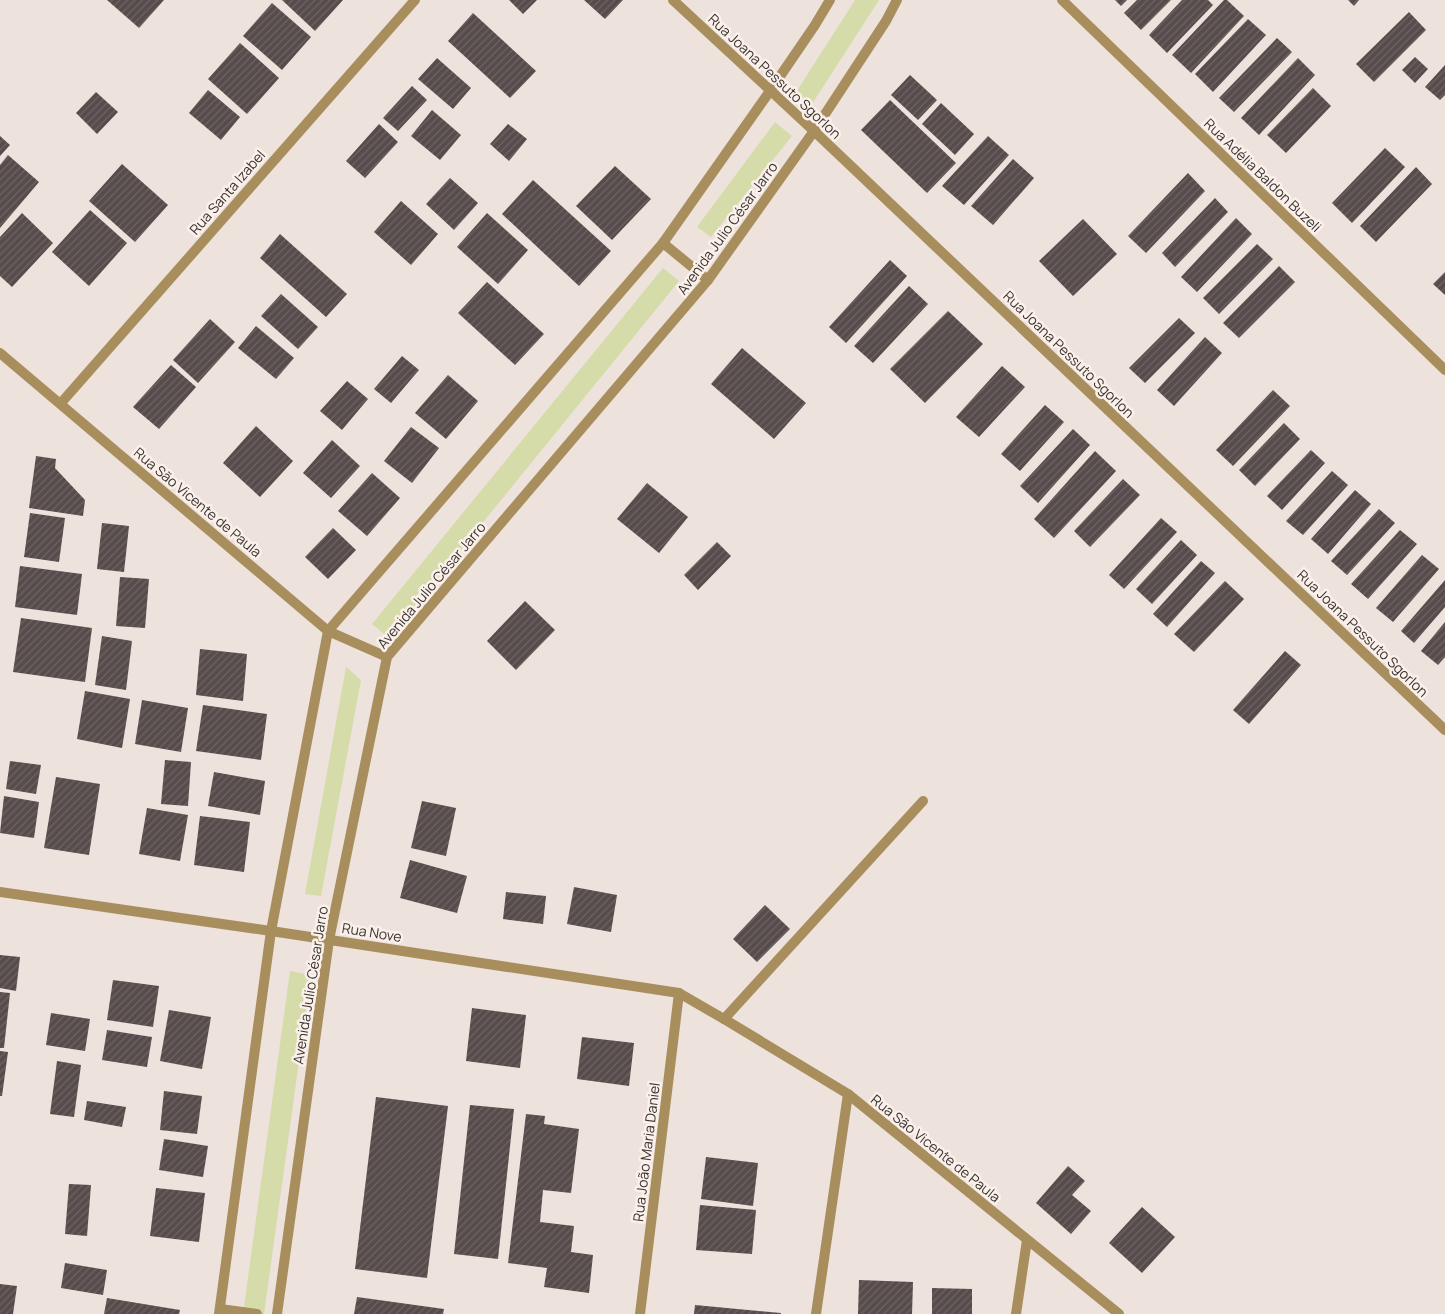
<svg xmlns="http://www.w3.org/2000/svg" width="1445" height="1314" viewBox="0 0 1445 1314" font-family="Manrope,sans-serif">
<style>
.grass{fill:#d5dca9}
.building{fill:url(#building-hatch)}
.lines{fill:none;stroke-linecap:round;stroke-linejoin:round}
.minor{stroke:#a98e5d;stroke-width:10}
.tertiary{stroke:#a98e5d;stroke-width:10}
.labels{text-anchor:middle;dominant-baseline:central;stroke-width:5;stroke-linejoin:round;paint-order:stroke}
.street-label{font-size:14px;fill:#383431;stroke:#fbf0ea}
</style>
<defs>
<pattern id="building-hatch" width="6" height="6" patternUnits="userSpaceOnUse" patternTransform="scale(1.25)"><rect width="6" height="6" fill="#574c4c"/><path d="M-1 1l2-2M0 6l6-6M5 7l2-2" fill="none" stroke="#6d6463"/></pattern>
</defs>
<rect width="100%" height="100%" fill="#ede2dc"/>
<!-- grass -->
<g class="grass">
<polygon points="855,0 879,0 810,107 793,97"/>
<polygon points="775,122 792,136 711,237 697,227"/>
<polygon points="663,268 679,281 389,638 372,624"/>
<polygon points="346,667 361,680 321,896 305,894"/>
<polygon points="290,971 311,975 264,1314 243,1314"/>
</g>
<!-- building -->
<g class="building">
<polygon points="107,0 164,0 139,28"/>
<polygon points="282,0 343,0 315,31"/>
<polygon points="509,0 537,0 523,14"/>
<polygon points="584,0 623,0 605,19"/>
<polygon points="1115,0 1127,0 1121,6"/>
<polygon points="1137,0 1171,0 1141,30 1124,13"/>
<polygon points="1182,0 1208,0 1213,5 1167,53 1149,35"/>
<polygon points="1224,0 1227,0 1244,16 1191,73 1172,55"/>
<polygon points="1348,0 1359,0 1354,6"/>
<polygon points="272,3 311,37 282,70 243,36"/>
<polygon points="1409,12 1426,30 1374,82 1356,64"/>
<polygon points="473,13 536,71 510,98 448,41"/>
<polygon points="1248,19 1266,35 1213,92 1195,74"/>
<polygon points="1277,38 1292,52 1234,112 1219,98"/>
<polygon points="240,43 279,78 247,114 208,79"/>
<polygon points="1415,57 1428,69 1415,83 1402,70"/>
<polygon points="437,58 471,88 453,109 418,79"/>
<polygon points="1298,58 1315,75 1259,135 1241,118"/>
<polygon points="1445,65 1445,95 1440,100 1425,87"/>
<polygon points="910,75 937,100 918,120 891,95"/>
<polygon points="412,86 427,100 398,131 383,118"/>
<polygon points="1313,88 1331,106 1286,153 1267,135"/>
<polygon points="208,90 240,117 221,140 189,113"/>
<polygon points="96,92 118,112 97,134 76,113"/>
<polygon points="890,100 956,163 927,193 861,130"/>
<polygon points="941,103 974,134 955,155 922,124"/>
<polygon points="432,110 461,135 440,160 411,136"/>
<polygon points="379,124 398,142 365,178 346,161"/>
<polygon points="508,124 527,139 509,161 490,144"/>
<polygon points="0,136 10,145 0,156"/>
<polygon points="988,136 1009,155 964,205 942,186"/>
<polygon points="1385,148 1405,167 1352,223 1332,203"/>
<polygon points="8,155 39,182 0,228 0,165"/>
<polygon points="1013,159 1034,178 993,225 971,206"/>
<polygon points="122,164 168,205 135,242 89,201"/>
<polygon points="615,166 651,199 612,240 576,206"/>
<polygon points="1416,167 1432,184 1376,242 1360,226"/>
<polygon points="1188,173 1205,191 1146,253 1128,236"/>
<polygon points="450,178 478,203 454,230 426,204"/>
<polygon points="533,180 611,251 579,286 502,214"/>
<polygon points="1215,198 1228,212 1175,267 1162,253"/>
<polygon points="401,201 438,234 411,265 374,232"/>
<polygon points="90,210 127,243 89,286 52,252"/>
<polygon points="22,213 53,243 12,287 0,276 0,237"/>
<polygon points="487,213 528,250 498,284 457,247"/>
<polygon points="1236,218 1252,234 1197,292 1181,277"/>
<polygon points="1083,219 1117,254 1073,296 1039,261"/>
<polygon points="280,234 347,294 326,317 260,258"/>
<polygon points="1257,244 1273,259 1219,314 1203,298"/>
<polygon points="890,260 907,276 846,343 829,327"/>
<polygon points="1279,266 1295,282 1239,338 1223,323"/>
<polygon points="1445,272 1445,295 1433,284"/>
<polygon points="487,282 544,334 515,365 458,313"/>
<polygon points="909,286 928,304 873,363 854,346"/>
<polygon points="281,294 318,327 298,349 261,316"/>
<polygon points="948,311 983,344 925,403 890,369"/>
<polygon points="1179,318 1195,333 1145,383 1129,368"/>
<polygon points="210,319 235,342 198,383 173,360"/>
<polygon points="256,326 294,358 276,379 238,348"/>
<polygon points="1205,337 1222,353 1174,406 1157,390"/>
<polygon points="742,348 806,403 774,439 711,384"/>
<polygon points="402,356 419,370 391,403 374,389"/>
<polygon points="171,365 196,387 159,429 133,407"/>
<polygon points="1002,366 1025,387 979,437 956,417"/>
<polygon points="448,375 478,401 446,439 415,413"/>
<polygon points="347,381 368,399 342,430 320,411"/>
<polygon points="1273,390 1290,406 1233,466 1216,450"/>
<polygon points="1045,405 1064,422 1020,471 1001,454"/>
<polygon points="1284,423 1300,439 1255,486 1239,470"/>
<polygon points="256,426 293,461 260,497 223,463"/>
<polygon points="411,427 439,448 412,483 384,461"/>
<polygon points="1073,429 1090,445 1038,503 1020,486"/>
<polygon points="332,440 360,466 331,498 303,473"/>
<polygon points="1311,450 1325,463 1282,510 1267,496"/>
<polygon points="1095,451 1116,471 1054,538 1034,519"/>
<polygon points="36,456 56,459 55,468 85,500 83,516 29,508"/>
<polygon points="1332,471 1348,485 1303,535 1286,521"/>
<polygon points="372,473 400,498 367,536 338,511"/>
<polygon points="1123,479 1140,495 1090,547 1074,531"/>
<polygon points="647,483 688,517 659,553 617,519"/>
<polygon points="1355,490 1371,504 1328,554 1311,539"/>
<polygon points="1379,509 1395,523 1347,575 1331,561"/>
<polygon points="30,513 65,518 59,562 24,557"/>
<polygon points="1161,518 1177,532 1124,589 1109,575"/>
<polygon points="102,523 129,526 124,572 97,569"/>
<polygon points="333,528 356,550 328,579 305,557"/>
<polygon points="1400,530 1417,544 1368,599 1351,584"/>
<polygon points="1181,540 1197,555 1152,604 1136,589"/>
<polygon points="717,542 731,556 698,590 684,575"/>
<polygon points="1422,555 1439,569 1393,622 1376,608"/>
<polygon points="1201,561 1215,573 1167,627 1153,614"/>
<polygon points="20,566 82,574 77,615 15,607"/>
<polygon points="120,577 149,579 145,628 116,626"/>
<polygon points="1445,580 1445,607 1414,643 1401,631"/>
<polygon points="1225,581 1244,599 1194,652 1174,634"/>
<polygon points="525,601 555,630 516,670 487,641"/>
<polygon points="21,618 92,628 85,682 13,672"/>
<polygon points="1445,622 1445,657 1438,665 1421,651"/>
<polygon points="102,636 132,641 126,690 95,685"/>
<polygon points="200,649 247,654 243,701 196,695"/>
<polygon points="1285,651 1301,665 1249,724 1233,710"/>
<polygon points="85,691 130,699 122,748 77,739"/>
<polygon points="142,700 188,708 181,752 135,744"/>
<polygon points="203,705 267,714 261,760 196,751"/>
<polygon points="165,760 191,762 188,806 161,804"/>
<polygon points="10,761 41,765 36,794 6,789"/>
<polygon points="214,772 265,781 260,815 208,806"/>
<polygon points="56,777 100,784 89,855 44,848"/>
<polygon points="4,796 39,802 34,838 0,833"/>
<polygon points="422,801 456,808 446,856 411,848"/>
<polygon points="147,808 188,815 180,861 139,854"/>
<polygon points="200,816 250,822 244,872 194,865"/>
<polygon points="410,860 467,876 457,913 400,898"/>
<polygon points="574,887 617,895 611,932 567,924"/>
<polygon points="506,892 546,896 543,924 503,919"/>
<polygon points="765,905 790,929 757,962 733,939"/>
<polygon points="0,955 20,957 16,991 0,988"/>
<polygon points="113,980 159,986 153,1027 107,1020"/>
<polygon points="0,992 10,993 4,1048 0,1048"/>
<polygon points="472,1008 526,1015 520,1068 466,1061"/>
<polygon points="169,1010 211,1017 202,1069 160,1061"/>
<polygon points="51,1013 90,1019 85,1051 46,1045"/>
<polygon points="107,1030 152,1037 147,1067 102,1060"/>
<polygon points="582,1037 634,1043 629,1086 577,1079"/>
<polygon points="0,1051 8,1052 2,1096 0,1096"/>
<polygon points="57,1061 81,1065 74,1117 50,1114"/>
<polygon points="164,1091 202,1096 197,1134 160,1130"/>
<polygon points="376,1097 448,1106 427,1278 355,1269"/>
<polygon points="87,1101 126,1107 122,1127 84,1120"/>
<polygon points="470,1105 514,1109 498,1259 454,1254"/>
<polygon points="526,1114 545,1116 544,1124 579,1129 571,1193 543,1190 540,1222 574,1226 571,1252 593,1255 589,1293 544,1287 547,1268 508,1263"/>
<polygon points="164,1139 208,1146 203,1177 159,1170"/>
<polygon points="706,1157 758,1163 753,1206 701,1199"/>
<polygon points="1068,1166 1085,1181 1072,1195 1091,1211 1071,1234 1036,1203"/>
<polygon points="69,1184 91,1185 87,1236 65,1234"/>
<polygon points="156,1188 205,1193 199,1242 150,1236"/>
<polygon points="700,1205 756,1210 752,1254 696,1250"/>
<polygon points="1142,1207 1175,1237 1142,1273 1109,1243"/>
<polygon points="65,1263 107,1270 103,1295 61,1288"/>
<polygon points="859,1280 913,1282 912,1314 858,1314"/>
<polygon points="0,1284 17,1286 13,1314 0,1314"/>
<polygon points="932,1288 972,1289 972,1314 932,1314"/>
<polygon points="357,1297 444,1309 443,1314 354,1314"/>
<polygon points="107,1298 180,1310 179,1314 104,1314"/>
<polygon points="695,1305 781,1313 781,1314 694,1314"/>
</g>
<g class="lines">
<!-- minor -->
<g class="minor">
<polyline points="673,0 814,131 1445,730"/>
<polyline points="1062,0 1445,370"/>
<polyline points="0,353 328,631 387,657"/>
<polyline points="61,403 415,0"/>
<polyline points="0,892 271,931 679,993 724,1019 848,1094 1119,1314"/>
<polyline points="724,1019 923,801"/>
<polyline points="640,1314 679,993"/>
<polyline points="816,1314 848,1094"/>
<polyline points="1016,1314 1027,1240"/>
</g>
<!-- tertiary -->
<g class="tertiary">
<polyline points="663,243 708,280"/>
<polyline points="220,1309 257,1314"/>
<polyline points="219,1314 271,931 328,631 663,243 770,91 815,25 830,0"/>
<polyline points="277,1314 329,940 387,657 708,280 814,131 886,21 897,0"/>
</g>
</g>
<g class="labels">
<!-- street labels -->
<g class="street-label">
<text transform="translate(775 76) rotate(43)">Rua Joana Pessuto Sgorlon</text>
<text transform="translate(1263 175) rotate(44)">Rua Adélia Baldon Buzeli</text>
<text transform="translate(227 192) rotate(-49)">Rua Santa Izabel</text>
<text transform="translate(727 228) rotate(-54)">Avenida Julio César Jarro</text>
<text transform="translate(1069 354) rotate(44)">Rua Joana Pessuto Sgorlon</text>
<text transform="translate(198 502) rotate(40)">Rua São Vicente de Paula</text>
<text transform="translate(431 585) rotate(-50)">Avenida Julio César Jarro</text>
<text transform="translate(1363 633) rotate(44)">Rua Joana Pessuto Sgorlon</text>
<text transform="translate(372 932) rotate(9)">Rua Nove</text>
<text transform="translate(310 985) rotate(-81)">Avenida Julio César Jarro</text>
<text transform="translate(936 1148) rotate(39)">Rua São Vicente de Paula</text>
<text transform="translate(646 1152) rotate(-83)">Rua João Maria Daniel</text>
</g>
</g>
</svg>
